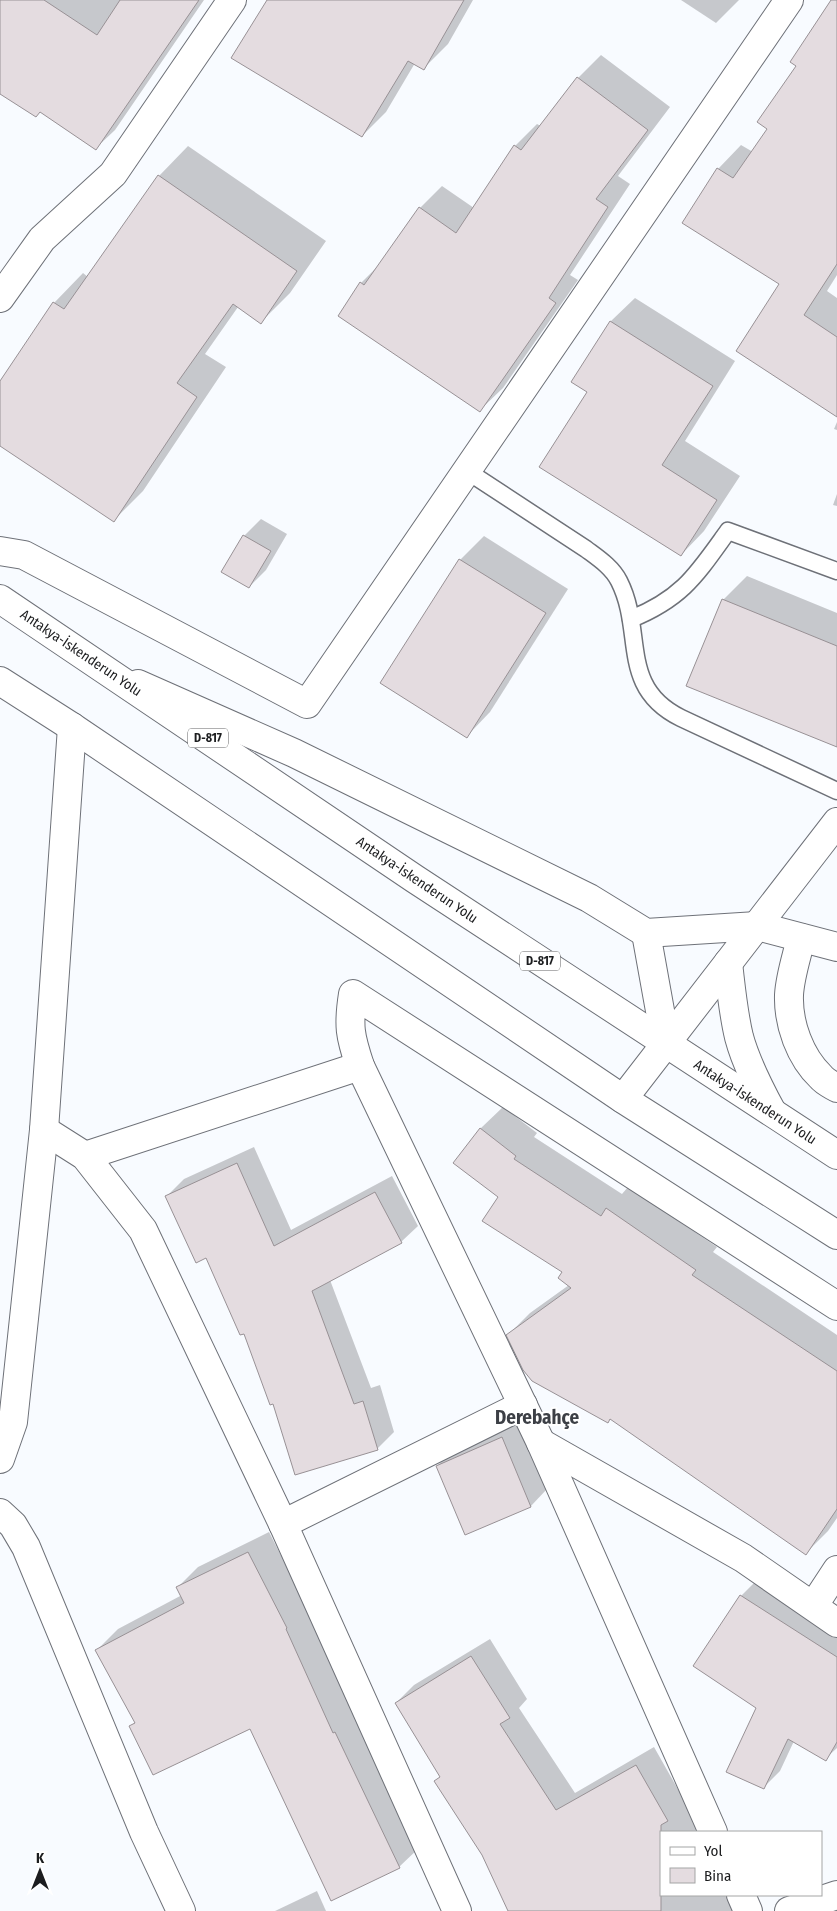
<svg xmlns="http://www.w3.org/2000/svg" width="837" height="1911" viewBox="0 0 837 1911" font-family="'Fira Sans Condensed',sans-serif">
<style>
.shadow{fill:#0003}
.building{fill:#e4dce0;stroke:#989195}
.lines{fill:none;stroke-linecap:round;stroke-linejoin:round}
.lane-casing{stroke:#6e7178;stroke-width:19}
.street-casing{stroke:#6e7178;stroke-width:30}
.secondary-casing{stroke:#6e7178;stroke-width:30}
.highway-casing{stroke:#6e7178;stroke-width:30}
.lane{stroke:#fff;stroke-width:16}
.street{stroke:#fff;stroke-width:28}
.secondary{stroke:#fff;stroke-width:28}
.highway{stroke:#fff;stroke-width:28}
.labels{text-anchor:middle;dominant-baseline:central;stroke-width:4;stroke-linejoin:round;paint-order:stroke}
.shield{fill:#fff;stroke:#606162;stroke-width:1}
.shield-label{font-size:12px;font-weight:bold;fill:#1c1d1f}
.street-label{font-size:14px;fill:#1c1d1f;stroke:#fff}
.district-label{font-size:19px;font-weight:bold;fill:#3c3f45;stroke:#fff}
</style>
<rect width="100%" height="100%" fill="#f8fbff"/>
<!-- shadow -->
<g class="shadow">
<polygon points="0,0 204,0 115,130 96,148 41,111 0,92"/>
<polygon points="269,0 473,0 448,44 424,68 415,63 386,112 362,136"/>
<polygon points="681,0 739,0 716,23"/>
<polygon points="833,0 837,0 837,275 827,291 837,298 837,415 781,284 718,169 741,145 753,152 769,129 798,66"/>
<polygon points="601,55 670,107 618,176 630,184 570,275 578,280 503,388 480,410 361,283 378,266 420,208 442,186 474,208 515,146 537,124 541,126 578,78"/>
<polygon points="188,146 326,241 290,293 261,322 238,307 205,354 226,367 143,491 114,520 0,445 0,384 54,303 83,273 88,277 159,176"/>
<polygon points="635,298 735,361 685,441 740,476 704,531 681,555 589,392 573,381 611,321"/>
<polygon points="837,422 837,430 834,429"/>
<polygon points="837,494 837,506 833,505"/>
<polygon points="261,519 287,534 266,570 249,587 223,571 244,536"/>
<polygon points="484,536 568,589 490,712 467,736 382,683 460,560"/>
<polygon points="747,576 837,613 837,746 723,600"/>
<polygon points="503,1107 537,1133 534,1137 622,1194 628,1187 717,1247 713,1252 837,1335 837,1518 828,1531 806,1553 611,1418 607,1422 508,1335 530,1313 569,1285 564,1271 500,1197 454,1163 481,1128"/>
<polygon points="254,1147 291,1230 392,1176 418,1226 401,1242 330,1280 371,1388 380,1385 394,1432 377,1449 274,1402 244,1332 206,1256 167,1196 184,1179"/>
<polygon points="519,1421 547,1489 531,1506 465,1534 437,1466 454,1449"/>
<polygon points="269,1532 307,1607 420,1847 399,1867 250,1728 131,1726 136,1721 97,1650 118,1629 182,1595 178,1587 198,1567"/>
<polygon points="758,1579 837,1631 837,1748 825,1759 794,1741 780,1771 763,1788 758,1707 741,1596"/>
<polygon points="490,1639 527,1699 519,1708 575,1793 654,1747 692,1814 701,1832 661,1832 661,1895 730,1895 757,1911 510,1911 483,1854 436,1781 441,1776 396,1703 414,1685"/>
<polygon points="317,1891 326,1911 275,1911"/>
</g>
<!-- building -->
<g class="building">
<polygon points="0,0 44,0 97,35 120,0 199,0 96,150 40,112 36,117 0,94"/>
<polygon points="267,0 464,0 424,70 408,61 362,137 231,58"/>
<polygon points="831,0 837,0 837,264 804,315 837,337 837,417 736,351 779,284 682,223 717,168 733,178 767,129 757,122 796,66 790,62"/>
<polygon points="577,77 648,130 596,199 608,207 549,298 556,303 480,412 338,316 360,282 364,285 419,207 456,233 514,145 521,150"/>
<polygon points="158,175 297,271 261,324 233,304 177,383 197,397 114,522 0,446 0,381 53,302 64,309"/>
<polygon points="610,321 713,386 662,465 717,500 681,556 539,467 587,392 571,382"/>
<polygon points="243,535 271,551 249,588 221,572"/>
<polygon points="459,559 546,613 467,738 380,683"/>
<polygon points="722,599 837,646 837,747 686,686"/>
<polygon points="480,1128 516,1156 514,1159 601,1216 606,1208 696,1270 692,1275 837,1371 837,1509 806,1555 610,1419 608,1423 532,1381 523,1370 506,1335 571,1288 558,1278 562,1272 482,1221 498,1197 453,1163"/>
<polygon points="237,1163 274,1246 375,1192 402,1243 312,1291 354,1404 363,1401 378,1450 295,1475 273,1404 270,1405 244,1334 240,1335 206,1258 196,1263 165,1196"/>
<polygon points="502,1437 531,1507 465,1535 436,1466"/>
<polygon points="248,1552 287,1628 286,1629 333,1733 335,1732 400,1868 331,1901 250,1729 153,1775 129,1726 135,1723 95,1650 184,1603 176,1587"/>
<polygon points="740,1595 837,1657 837,1742 826,1761 788,1739 764,1789 726,1772 756,1708 693,1666"/>
<polygon points="471,1656 510,1718 500,1724 556,1810 636,1765 668,1821 661,1825 661,1911 508,1911 482,1855 434,1781 440,1777 395,1703"/>
</g>
<g class="lines">
<defs>
<g id="lane">
<path d="M467,471l119,78c12,9 26,18 33,32 26,51 -1,106 62,137l156,73"/>
<path d="M631,619c52,-21 66,-45 97,-88l109,40"/>
</g>
<g id="street">
<polyline points="0,298 42,239 113,174 232,0"/>
<polyline points="0,551 24,555 307,704 789,0"/>
<polyline points="138,684 294,753 589,898 646,933 757,926 837,947"/>
<path d="M801,938c-4,18 -11,38 -12,57 -1,29 11,62 32,82 4,5 11,8 16,11"/>
<polyline points="44,1130 85,1156 143,1230 283,1524 457,1911"/>
<polyline points="85,1156 360,1066"/>
<polyline points="541,1443 743,1558 837,1623"/>
<polyline points="0,1513 13,1525 26,1547 144,1832 181,1911"/>
<polyline points="283,1524 523,1405"/>
<polyline points="814,1605 837,1570"/>
<path d="M713,1832l-172,-389 -181,-377c-10,-30 -12,-40 -7,-72l484,312"/>
<polyline points="741,1895 748,1911"/>
<polyline points="789,1911 837,1895"/>
</g>
<g id="secondary">
<polyline points="623,1099 837,822"/>
<polyline points="0,1459 13,1422 44,1130 72,727"/>
</g>
<g id="highway">
<polyline points="0,599 415,879 837,1155"/>
<polyline points="0,681 72,727 623,1099 837,1235"/>
<polyline points="646,933 666,1044"/>
<path d="M728,963c3,25 5,49 11,74 7,26 20,51 33,75"/>
</g>
</defs>
<!-- lane casing -->
<use href="#lane" class="lane-casing"/>
<!-- street casing -->
<use href="#street" class="street-casing"/>
<!-- secondary casing -->
<use href="#secondary" class="secondary-casing"/>
<!-- highway casing -->
<use href="#highway" class="highway-casing"/>
<!-- lane -->
<use href="#lane" class="lane"/>
<!-- street -->
<use href="#street" class="street"/>
<!-- secondary -->
<use href="#secondary" class="secondary"/>
<!-- highway -->
<use href="#highway" class="highway"/>
</g>
<g class="labels">
<!-- shield labels -->
<g class="shield">
<rect x="188" y="728.5" width="40" height="19" rx="4"/>
<rect x="520" y="951.5" width="40" height="19" rx="4"/>
</g>
<g class="shield-label">
<text x="208" y="738">D-817</text>
<text x="540" y="961">D-817</text>
</g>
<!-- street labels -->
<g class="street-label">
<text transform="translate(81 653) rotate(34)">Antakya-İskenderun Yolu</text>
<text transform="translate(417 880) rotate(34)">Antakya-İskenderun Yolu</text>
<text transform="translate(755 1102) rotate(33)">Antakya-İskenderun Yolu</text>
</g>
<!-- district labels -->
<g class="district-label">
<text x="537" y="1417">Derebahçe</text>
</g>
</g>
<!-- legend -->
<rect x="660" y="1831" width="162" height="65" fill="#ffffff" stroke="#a4a5a5"/>
<rect x="670" y="1847" width="25" height="8" fill="#ffffff" stroke="#a4a5a5"/>
<text x="704" y="1856" font-size="15" fill="#1c1d1f">Yol</text>
<rect x="670" y="1868" width="25" height="15" fill="#e4dce0" stroke="#a4a5a5"/>
<text x="704" y="1881" font-size="15" fill="#1c1d1f">Bina</text>
<!-- north arrow -->
<g transform="translate(40 1871)" stroke="#ffffff" stroke-width="4" paint-order="stroke">
<path d="M0-4L9 19L0 12L-9 19Z" fill="#1c1d1f"/>
<text y="-8" font-size="14" font-weight="bold" text-anchor="middle" fill="#1c1d1f">K</text>
</g>
</svg>
